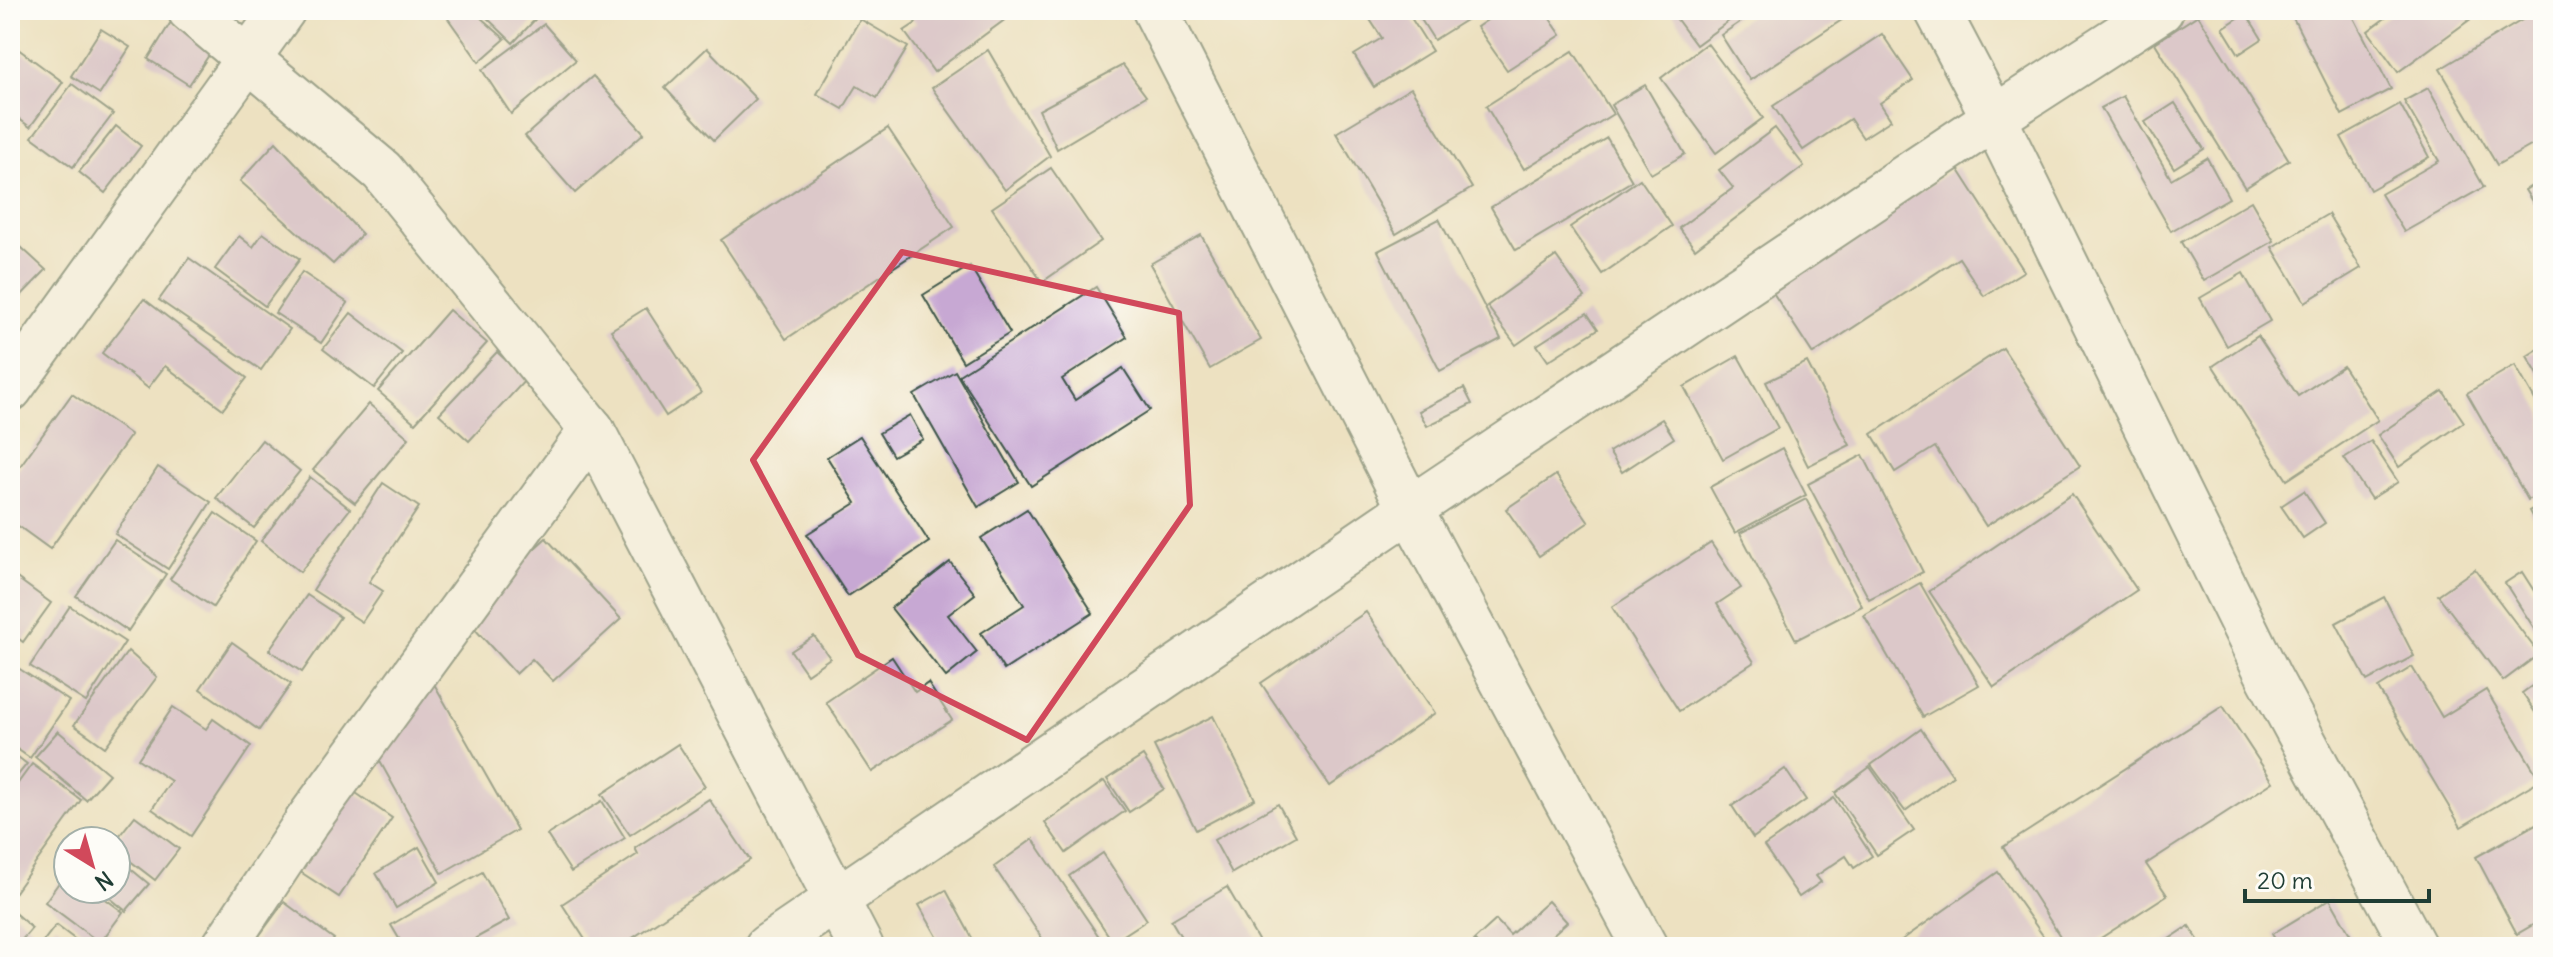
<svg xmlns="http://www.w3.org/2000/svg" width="2553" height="957" viewBox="0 0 2553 957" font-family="Delius,sans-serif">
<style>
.building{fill:#c7a8d3}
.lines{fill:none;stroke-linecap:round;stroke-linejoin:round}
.minor-casing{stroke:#3e5649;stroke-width:48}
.minor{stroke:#fff;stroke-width:44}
.marked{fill:none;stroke:#d1495b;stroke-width:6;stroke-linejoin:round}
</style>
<rect width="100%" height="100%" fill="#fdfcf7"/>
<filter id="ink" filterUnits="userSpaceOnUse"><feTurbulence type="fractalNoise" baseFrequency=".0125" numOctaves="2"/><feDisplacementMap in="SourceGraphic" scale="16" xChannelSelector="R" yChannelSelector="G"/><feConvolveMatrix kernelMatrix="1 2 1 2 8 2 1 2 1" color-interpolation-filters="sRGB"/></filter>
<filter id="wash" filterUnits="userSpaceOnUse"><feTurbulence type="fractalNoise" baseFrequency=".006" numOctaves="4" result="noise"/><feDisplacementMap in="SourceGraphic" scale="32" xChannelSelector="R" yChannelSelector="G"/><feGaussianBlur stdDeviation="1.8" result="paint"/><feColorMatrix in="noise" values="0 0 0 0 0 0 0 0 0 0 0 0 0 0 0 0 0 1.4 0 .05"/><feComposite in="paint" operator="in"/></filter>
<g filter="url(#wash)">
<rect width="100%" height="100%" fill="#ede1c1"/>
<g id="blocks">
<!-- building -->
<g class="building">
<polygon points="442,10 483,10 479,16 505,39 479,62"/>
<polygon points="487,10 544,10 513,43 483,14"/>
<polygon points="906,10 1018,10 934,72 904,31 916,23"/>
<polygon points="1239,10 1260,10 1243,19"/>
<polygon points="1382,10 1406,10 1432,51 1374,87 1354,55 1382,38 1369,18"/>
<polygon points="1415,10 1482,10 1434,40"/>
<polygon points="1502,10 1544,10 1561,35 1507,70 1477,27"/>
<polygon points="1670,10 1734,10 1737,15 1696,45"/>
<polygon points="1758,10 1857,10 1750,80 1721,35"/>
<polygon points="2289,10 2350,10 2391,89 2342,115"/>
<polygon points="2396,10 2483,10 2398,72 2368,31"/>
<polygon points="2539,10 2543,10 2543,139 2497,165 2440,69"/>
<polygon points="2246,13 2262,39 2239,54 2223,28"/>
<polygon points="2198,15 2289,160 2245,188 2155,43"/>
<polygon points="860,19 908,47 877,98 857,86 843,109 817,94"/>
<polygon points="171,22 213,49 189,85 148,59"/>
<polygon points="544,24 576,60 511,114 482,70"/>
<polygon points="101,29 130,47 100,94 71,76"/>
<polygon points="1882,34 1913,80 1880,103 1891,120 1863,138 1850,119 1803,150 1773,106"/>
<polygon points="10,43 63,82 30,127 10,112"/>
<polygon points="1707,43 1763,118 1716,153 1661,78"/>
<polygon points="707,48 756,99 714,140 665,88"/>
<polygon points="988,50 1050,156 1005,190 932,88"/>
<polygon points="1573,51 1613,114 1524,169 1486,106"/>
<polygon points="1123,65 1146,96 1057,149 1039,110"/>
<polygon points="593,76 644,133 575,193 525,136"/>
<polygon points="72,84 113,114 73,167 32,137"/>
<polygon points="1645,85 1685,154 1651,174 1611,105"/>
<polygon points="1411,88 1472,188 1396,234 1336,133"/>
<polygon points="2428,88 2484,187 2404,232 2381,194 2439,161 2404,101"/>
<polygon points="2123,96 2171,179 2207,158 2229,198 2171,231 2101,108"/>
<polygon points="2175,103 2204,149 2174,168 2145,122"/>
<polygon points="2400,104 2429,157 2370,190 2341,137"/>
<polygon points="116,126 141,146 105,193 79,172"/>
<polygon points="888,128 954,227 786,339 721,240"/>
<polygon points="1775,128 1804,166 1695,249 1679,228 1733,188 1719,170"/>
<polygon points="1607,138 1632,181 1516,250 1491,207"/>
<polygon points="276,142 362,234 333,264 240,181"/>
<polygon points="1957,167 2024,271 1984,296 1959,258 1813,354 1770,288"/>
<polygon points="1051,168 1101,241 1042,282 992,208"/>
<polygon points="1640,179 1672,226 1602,274 1570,227"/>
<polygon points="2543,179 2543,219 2525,190"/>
<polygon points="2251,201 2274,241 2204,281 2181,242"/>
<polygon points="2328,214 2361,268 2305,302 2272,247"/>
<polygon points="1439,219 1501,339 1440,371 1378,251"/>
<polygon points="263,233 300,259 265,306 215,269 239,236 253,247"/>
<polygon points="1201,235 1261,340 1210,369 1150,264"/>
<polygon points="10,237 46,270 10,307"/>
<polygon points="1556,256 1585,297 1516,345 1487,306"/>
<polygon points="189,258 290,329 261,370 159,300"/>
<polygon points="970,266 1010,333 963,362 923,295"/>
<polygon points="302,272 348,303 321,343 275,313"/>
<polygon points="2243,273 2270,321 2227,346 2200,298"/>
<polygon points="1096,287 1127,337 1062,379 1075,400 1123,368 1150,410 1031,486 959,375"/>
<polygon points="144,299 247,378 223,409 165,366 148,388 102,353"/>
<polygon points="646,308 701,393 666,416 611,330"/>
<polygon points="449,310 487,343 415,423 378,391"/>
<polygon points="351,313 402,353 374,388 323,349"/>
<polygon points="1587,313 1598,329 1548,361 1537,345"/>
<polygon points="2258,336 2298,396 2343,366 2378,420 2287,480 2213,366"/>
<polygon points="2543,346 2543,383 2527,356"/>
<polygon points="2003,348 2080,466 1986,526 1935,447 1895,472 1872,434"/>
<polygon points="497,352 526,379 469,441 439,414"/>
<polygon points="1738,356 1778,428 1723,459 1684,387"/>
<polygon points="1807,362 1850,445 1808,466 1766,382"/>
<polygon points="2515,365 2543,414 2543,492 2528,500 2467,393"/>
<polygon points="955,371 1019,482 978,507 914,395"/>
<polygon points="1464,388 1472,404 1427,426 1419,411"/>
<polygon points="2443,391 2464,422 2399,467 2378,435"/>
<polygon points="72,394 131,435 50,549 10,520 10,480"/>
<polygon points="369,404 409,438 355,503 313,470"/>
<polygon points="910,415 923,439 893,456 879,433"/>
<polygon points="1662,419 1674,438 1622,472 1609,452"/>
<polygon points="860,436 929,542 848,596 807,534 856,503 827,457"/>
<polygon points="262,440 300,471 254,528 216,498"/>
<polygon points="2371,441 2398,482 2371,499 2344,458"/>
<polygon points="1782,448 1806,495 1735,533 1710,487"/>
<polygon points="1863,455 1923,572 1869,599 1808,484"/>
<polygon points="158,467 211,502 168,569 115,534"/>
<polygon points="1556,475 1589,522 1539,556 1506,509"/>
<polygon points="310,477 350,509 300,572 261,541"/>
<polygon points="383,483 419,507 369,582 383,591 362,622 313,590"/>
<polygon points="2304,491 2325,523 2303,538 2281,506"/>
<polygon points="2072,494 2137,590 1994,687 1929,591"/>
<polygon points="1806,499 1862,606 1796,640 1740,533"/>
<polygon points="2543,503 2543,537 2529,511"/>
<polygon points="1027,509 1093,613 1004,670 981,633 1024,605 981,538"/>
<polygon points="215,513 256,541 213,607 170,579"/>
<polygon points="546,538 621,619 553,681 532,659 516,674 462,615"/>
<polygon points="115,540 166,574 128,631 76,596"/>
<polygon points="1711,543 1741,588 1717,604 1754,662 1679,711 1612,607"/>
<polygon points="950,562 975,594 948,615 977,652 946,677 891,608"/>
<polygon points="2475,569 2539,654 2503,681 2438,595"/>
<polygon points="2522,572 2543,605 2543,642 2505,583"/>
<polygon points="10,573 51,603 23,642 10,632"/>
<polygon points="1920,583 1979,685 1923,717 1864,615"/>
<polygon points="307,595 340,617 302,672 269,650"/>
<polygon points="2384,597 2414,656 2367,681 2336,623"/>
<polygon points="70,606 125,642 86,702 30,666"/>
<polygon points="1366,612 1435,713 1330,786 1261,683"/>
<polygon points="814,636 830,658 807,674 791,651"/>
<polygon points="232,642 291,684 259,730 200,689"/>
<polygon points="128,651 157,677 105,747 74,725"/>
<polygon points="892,657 915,692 928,683 952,720 872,772 826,702"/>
<polygon points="15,666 69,701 30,758 10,744 10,674"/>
<polygon points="2412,667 2442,717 2486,690 2540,780 2461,827 2378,688"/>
<polygon points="429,675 517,830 442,873 378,758"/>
<polygon points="2543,678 2543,724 2522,693"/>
<polygon points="2223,706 2273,782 2146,864 2167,895 2087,947 2067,947 2003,847"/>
<polygon points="173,707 206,729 213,719 251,746 191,836 152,809 171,781 138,759"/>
<polygon points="1213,716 1255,799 1196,830 1154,746"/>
<polygon points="1921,729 1953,776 1905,811 1871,765"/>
<polygon points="58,731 109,774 86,800 35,757"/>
<polygon points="678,744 705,786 630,835 602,794"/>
<polygon points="10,751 27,764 10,785"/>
<polygon points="1143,756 1164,789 1129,812 1107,779"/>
<polygon points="32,764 81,800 12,896 10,794"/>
<polygon points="1870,767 1914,830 1877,855 1835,793"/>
<polygon points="1785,769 1806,800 1753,838 1732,806"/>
<polygon points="1104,781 1125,811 1066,853 1045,823"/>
<polygon points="353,791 392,818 339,897 299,871"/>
<polygon points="1834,798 1872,856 1854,868 1846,856 1816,876 1821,882 1799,897 1764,846"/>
<polygon points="709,799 750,860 619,947 590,947 562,904 638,854 635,848"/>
<polygon points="602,801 625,838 571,872 547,835"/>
<polygon points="1278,804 1296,836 1232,873 1214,840"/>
<polygon points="135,816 179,849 155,880 116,850 116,840"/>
<polygon points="2543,820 2543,919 2517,934 2476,857"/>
<polygon points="1033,839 1106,947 1048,947 994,867"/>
<polygon points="419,847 439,882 396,908 376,873"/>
<polygon points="1103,853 1147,920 1113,942 1069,876"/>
<polygon points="119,859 149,884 126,911 99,889 116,889 116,862"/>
<polygon points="68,870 68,889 92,889 123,912 100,943 45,902"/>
<polygon points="482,872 509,920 476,938 481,947 404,947 391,925"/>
<polygon points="1998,872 2051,947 1892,947"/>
<polygon points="1227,887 1262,947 1187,947 1171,920"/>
<polygon points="946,890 977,947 943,947 919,905"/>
<polygon points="2330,899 2351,936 2332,947 2280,947 2272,934"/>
<polygon points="1548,901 1567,922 1539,947 1480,947 1474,940 1496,920 1510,935"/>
<polygon points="284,902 334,939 328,947 251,947"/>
<polygon points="10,909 32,928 16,947 10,947"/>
<polygon points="56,925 85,947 39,947"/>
<polygon points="2189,926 2203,947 2157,947"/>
</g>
</g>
</g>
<g filter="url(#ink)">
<use href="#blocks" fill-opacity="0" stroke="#3e5649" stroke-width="2"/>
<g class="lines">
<defs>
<g id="minor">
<polyline points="190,10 382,171 592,430 861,947"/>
<polyline points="1155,10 1410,509 1645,947"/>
<polyline points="1937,10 1994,118 2269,677 2414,947"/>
<polyline points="10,389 283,10"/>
<polyline points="224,947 308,820 592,430"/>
<polyline points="767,947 1410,509 1994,118 2161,10"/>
</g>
</defs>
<!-- minor casing -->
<use href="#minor" class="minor-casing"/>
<!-- minor -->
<use href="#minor" class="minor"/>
</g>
</g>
<!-- marked area -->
<path d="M0 0H2553V957H0ZM902,252l277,61 11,192 -163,235 -169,-85 -105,-195z" fill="#ede1c1" fill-opacity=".55" fill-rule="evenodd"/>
<path class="marked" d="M902,252l277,61 11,192 -163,235 -169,-85 -105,-195z"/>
<!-- margin -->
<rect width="2553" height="957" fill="none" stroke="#fdfcf7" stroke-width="40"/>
<!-- north arrow -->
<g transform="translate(92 865) rotate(143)"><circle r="38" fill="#fdfcf7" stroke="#a4b0a9" stroke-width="2"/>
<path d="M0-6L14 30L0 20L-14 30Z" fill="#d1495b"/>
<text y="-12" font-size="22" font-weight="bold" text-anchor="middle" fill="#1f3d34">N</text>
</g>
<!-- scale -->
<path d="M2245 889v12h184v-12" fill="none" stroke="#1f3d34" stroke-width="4"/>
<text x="2257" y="889" font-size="24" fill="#1f3d34" stroke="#fdfcf7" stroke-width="6" paint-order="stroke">20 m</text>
</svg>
